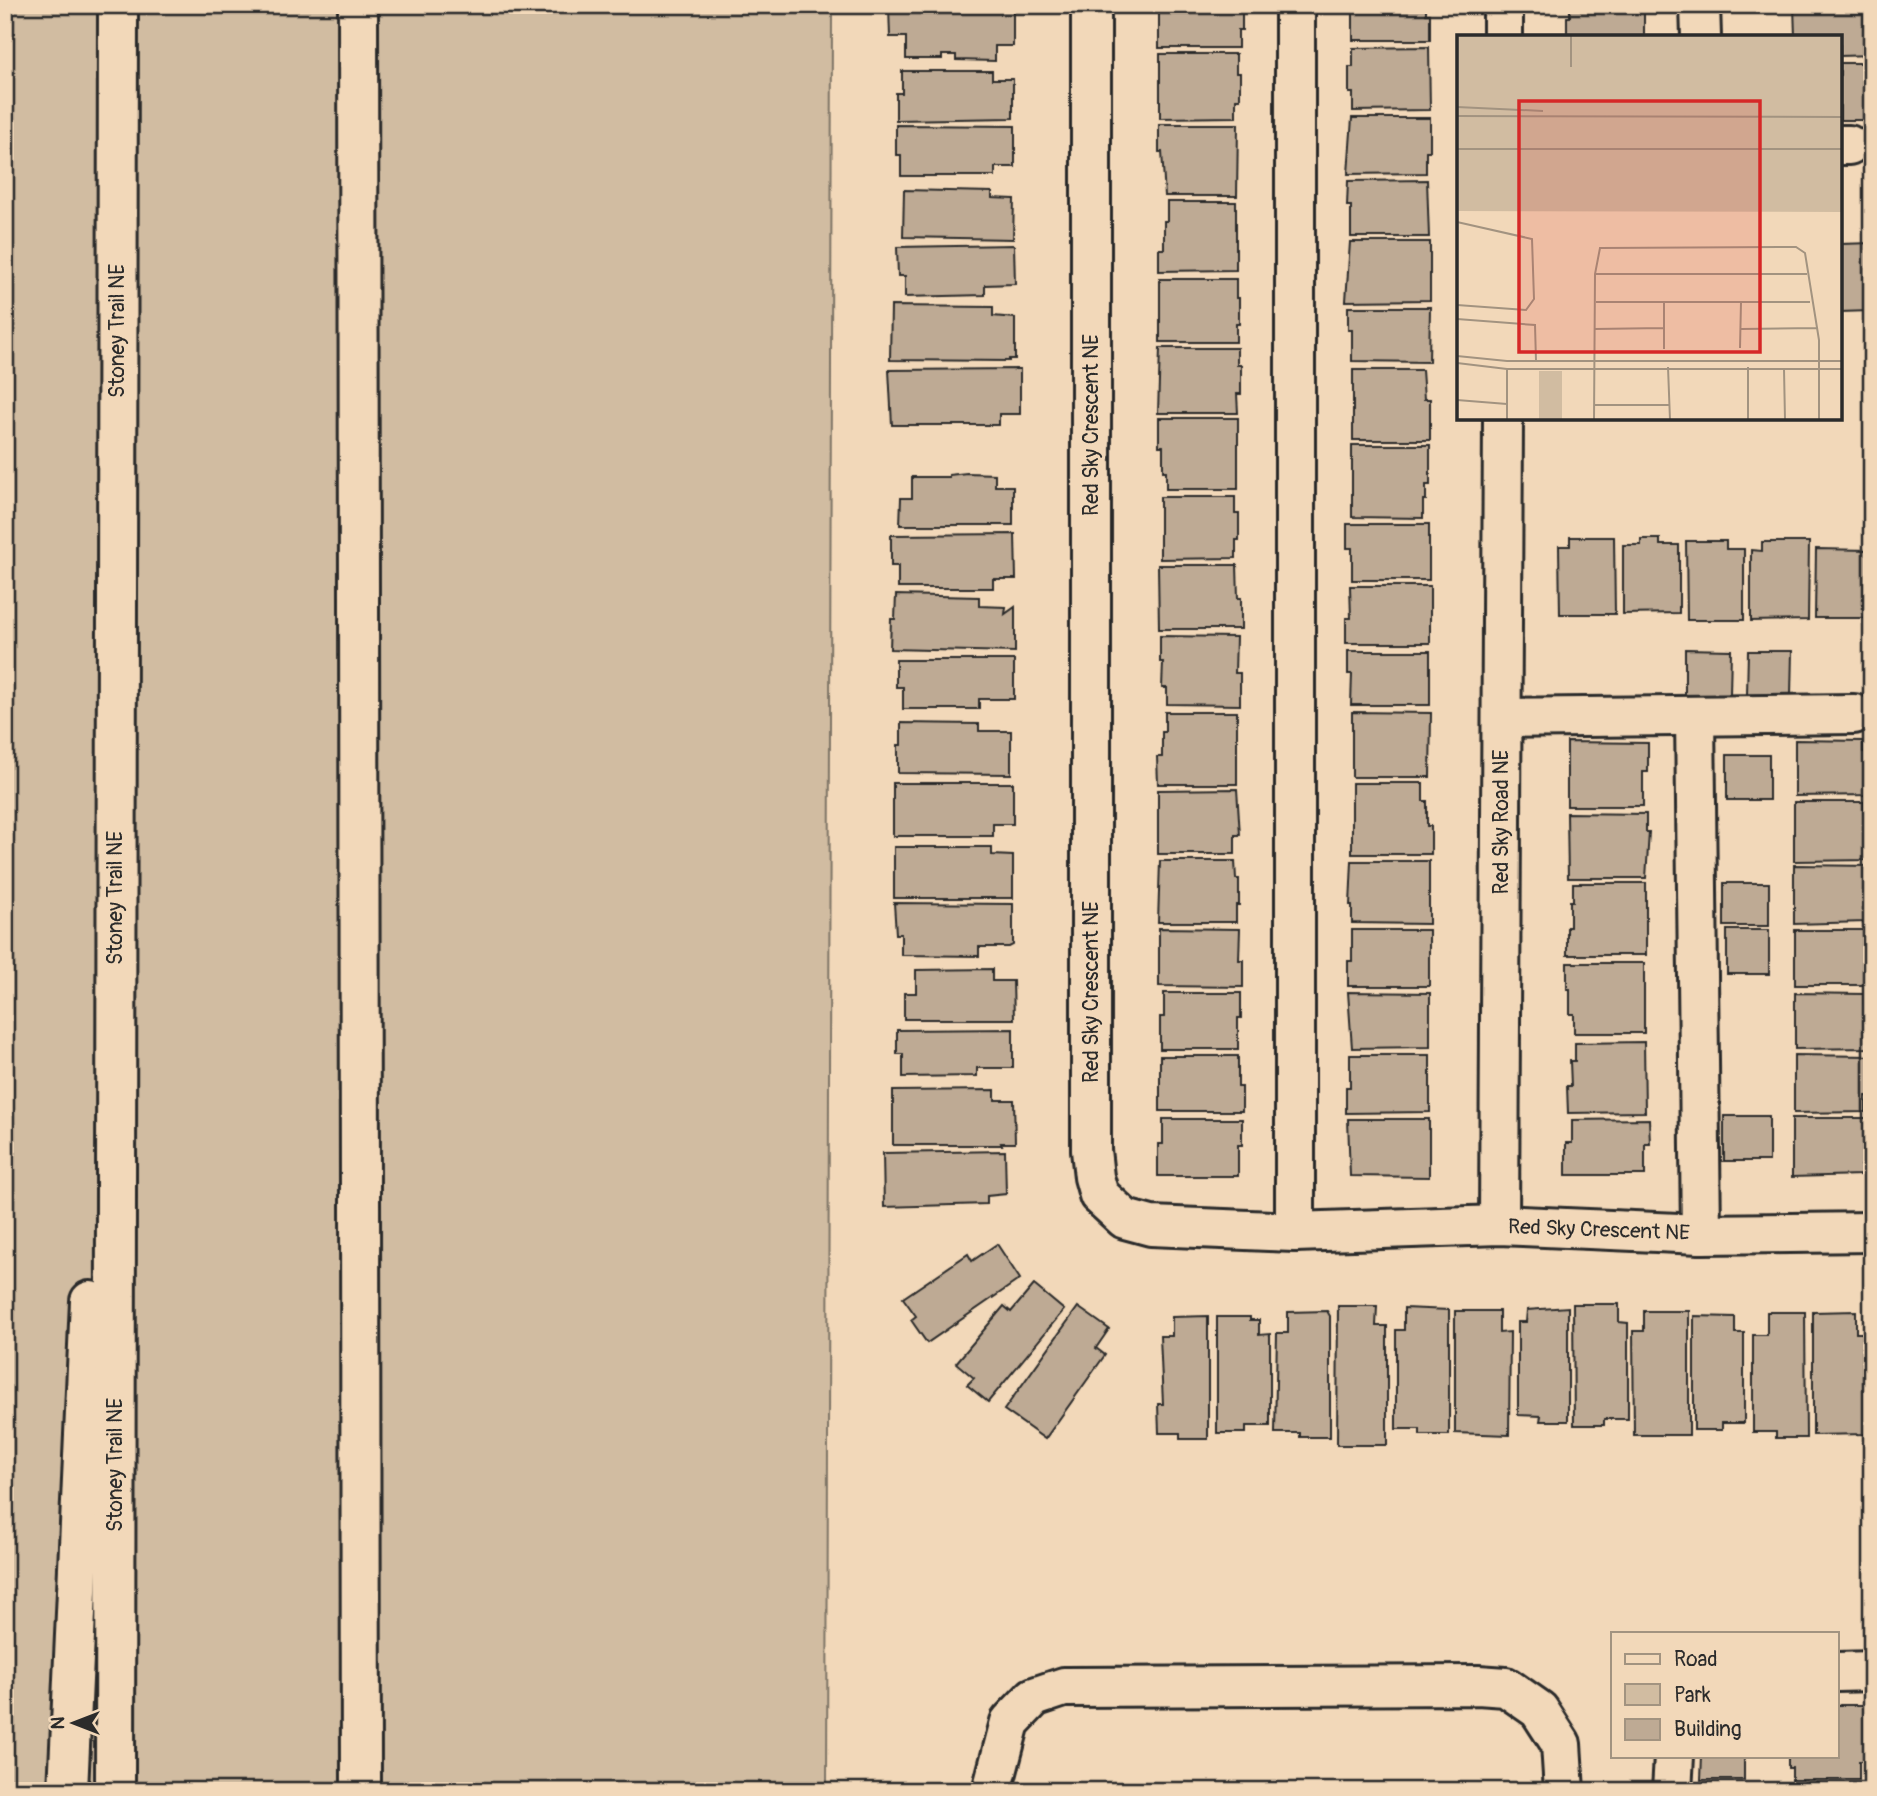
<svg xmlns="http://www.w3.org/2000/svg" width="1877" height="1796" viewBox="0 0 1877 1796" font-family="Pangolin,sans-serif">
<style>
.green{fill:#d1bca1;stroke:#7e7466;stroke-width:2}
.building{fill:#beaa94;stroke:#2b2b2b;stroke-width:2}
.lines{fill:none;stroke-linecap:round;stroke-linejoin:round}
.minor-casing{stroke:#2b2b2b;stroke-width:44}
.highway-casing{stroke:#2b2b2b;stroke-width:44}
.minor{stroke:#f2d8b9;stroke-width:38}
.highway{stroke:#f2d8b9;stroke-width:38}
.labels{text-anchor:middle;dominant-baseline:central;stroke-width:6;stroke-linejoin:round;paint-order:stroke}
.street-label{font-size:21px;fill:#2b2b2b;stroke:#f2d8b9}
.inset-road{fill:none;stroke:#a29380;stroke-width:2}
.view{fill:#d62828;fill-opacity:0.15;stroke:#d62828;stroke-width:3.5}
.inset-edge{fill:none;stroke:#2b2b2b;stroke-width:3.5}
</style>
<rect width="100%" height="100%" fill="#f2d8b9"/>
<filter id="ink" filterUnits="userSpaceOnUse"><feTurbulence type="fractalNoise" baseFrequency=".0143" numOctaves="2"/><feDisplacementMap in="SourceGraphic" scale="14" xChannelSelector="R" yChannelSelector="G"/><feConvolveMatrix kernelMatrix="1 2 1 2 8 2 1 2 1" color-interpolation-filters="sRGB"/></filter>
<g filter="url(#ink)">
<!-- green -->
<polygon class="green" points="5,5 832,5 827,1791 5,1791"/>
<!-- building -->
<g class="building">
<polygon points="1159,5 1242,5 1242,30 1238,30 1238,48 1159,48"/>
<polygon points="1353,5 1426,5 1426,14 1430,14 1430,40 1353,40"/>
<polygon points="1570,5 1644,5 1644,37 1567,37 1567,17 1570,17"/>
<polygon points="1794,5 1864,5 1864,8 1872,8 1872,55 1840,56 1840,37 1795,37"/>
<polygon points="889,7 1013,7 1013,46 995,46 995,61 956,60 956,55 942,55 942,59 906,59 906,37 890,37"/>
<polygon points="1429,47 1430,110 1353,111 1353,93 1349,93 1349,67 1353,67 1353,48"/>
<polygon points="1160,54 1236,54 1236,73 1240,73 1240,99 1236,99 1236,117 1160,118"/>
<polygon points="1840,63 1867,63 1867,80 1872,80 1872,117 1865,117 1865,120 1840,120"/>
<polygon points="902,71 992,71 992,79 1013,79 1013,118 896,120 896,93 902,93"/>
<polygon points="1352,118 1430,118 1430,151 1426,151 1426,173 1348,174"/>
<polygon points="1159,124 1238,124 1237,196 1165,196 1162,152 1159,152"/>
<polygon points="896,125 1015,126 1015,167 995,167 995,176 901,176 901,155 896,155"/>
<polygon points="1427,180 1429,237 1351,237 1351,206 1347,206 1348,181"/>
<polygon points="904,190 992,192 992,198 1014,199 1013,239 903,237"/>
<polygon points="1167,202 1236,202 1236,270 1159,271 1159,249 1164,249 1164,221 1167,221"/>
<polygon points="1350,242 1430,242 1430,300 1346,301"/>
<polygon points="1872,243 1870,311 1840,312 1840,244"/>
<polygon points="1014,245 1015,284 985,285 985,295 905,297 905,276 898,276 897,247"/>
<polygon points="1160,279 1236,279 1236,298 1239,298 1239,324 1236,324 1236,342 1160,342"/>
<polygon points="891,306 993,307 993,316 1015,318 1015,359 1009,359 1009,361 890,360"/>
<polygon points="1348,307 1430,307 1429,362 1352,361 1352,330 1348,330"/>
<polygon points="1160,348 1237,348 1237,365 1241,365 1241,394 1237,394 1238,413 1158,413"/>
<polygon points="1020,369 1020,414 999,414 999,425 892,425 889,370"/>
<polygon points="1353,370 1422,370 1424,399 1430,399 1430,440 1353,440"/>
<polygon points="1159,418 1238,418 1238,489 1166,489 1166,471 1163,471 1163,446 1159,446"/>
<polygon points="1352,445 1430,445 1430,485 1426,485 1426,500 1423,500 1423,518 1352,517"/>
<polygon points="967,473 995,474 995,486 1013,486 1013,525 900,525 901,498 912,498 912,477 949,477 949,475"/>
<polygon points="1160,497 1235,497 1235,514 1239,514 1239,540 1236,540 1236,558 1160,559"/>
<polygon points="1347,524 1429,524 1429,580 1352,580 1352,548 1347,548"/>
<polygon points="1015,534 1016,579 993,579 993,588 898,588 898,566 891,566 891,535"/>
<polygon points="1570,537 1614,537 1615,614 1560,614 1559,546 1570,546"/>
<polygon points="1641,539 1660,539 1660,545 1679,545 1679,613 1623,614 1623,545 1641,545"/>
<polygon points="1686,541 1726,541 1726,549 1744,549 1744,620 1687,620"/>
<polygon points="1762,542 1809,542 1808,620 1751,621 1751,550 1762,551"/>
<polygon points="1816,549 1870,550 1870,618 1815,618"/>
<polygon points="1158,565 1237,565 1238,598 1241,598 1241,629 1159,629"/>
<polygon points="1350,586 1430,586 1430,643 1346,643 1346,618 1351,618"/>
<polygon points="896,595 979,597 979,606 1006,607 1005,614 1015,607 1015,652 890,649 891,619 895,619"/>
<polygon points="1160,636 1236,637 1235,673 1240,673 1240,705 1167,704 1167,688 1162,688 1163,662 1160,662"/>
<polygon points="1685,649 1731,650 1730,695 1685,695"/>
<polygon points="1348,651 1430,651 1430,705 1351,705 1352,674 1348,674"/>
<polygon points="1748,651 1792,651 1791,695 1747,695"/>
<polygon points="896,660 1014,660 1014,699 979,699 979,709 903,709 903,687 896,687"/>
<polygon points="1165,712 1237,712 1237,784 1158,784 1157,757 1162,757 1162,732 1165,732"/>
<polygon points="1352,712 1431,713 1430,777 1352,777"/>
<polygon points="901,723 979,724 979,731 1011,731 1011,774 898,773 898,745 901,745"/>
<polygon points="1795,740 1863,741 1863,752 1872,752 1871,795 1795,796"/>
<polygon points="1567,742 1648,743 1648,772 1643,772 1643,806 1567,806"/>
<rect x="1727" y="755" width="42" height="45"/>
<polygon points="893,783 1013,783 1013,824 993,824 993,836 893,836"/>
<polygon points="1352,783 1423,783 1423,801 1427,801 1427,826 1431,826 1431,854 1352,854"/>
<polygon points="1237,789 1240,835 1235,835 1235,854 1158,854 1158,790"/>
<polygon points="1794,802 1864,802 1864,814 1872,814 1872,860 1794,861"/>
<polygon points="1567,813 1646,814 1646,832 1649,832 1646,878 1568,878"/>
<polygon points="894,847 992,847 992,855 1013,856 1013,898 894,898"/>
<polygon points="1160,861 1235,861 1236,879 1239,879 1239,905 1236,905 1236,922 1158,922"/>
<polygon points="1352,861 1429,861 1429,924 1352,923 1352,905 1350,905"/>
<polygon points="1794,865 1872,866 1872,898 1866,898 1866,922 1794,924"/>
<polygon points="1573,883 1646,883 1646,955 1567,955 1567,927 1570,927 1570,901 1573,901"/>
<rect x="1724" y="883" width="45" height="43"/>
<polygon points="894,903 1013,904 1013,945 1009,947 979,947 979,956 901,955 901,934 896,934"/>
<polygon points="1159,928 1240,929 1239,960 1243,960 1243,987 1159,986"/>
<polygon points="1352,930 1429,930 1429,986 1348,986 1348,961 1352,961"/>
<rect x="1727" y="930" width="42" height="44"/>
<polygon points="1795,930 1872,930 1872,960 1866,960 1866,985 1795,985"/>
<polygon points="1567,963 1644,963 1644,1033 1574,1033 1574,1014 1570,1014 1570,989 1567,989"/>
<polygon points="992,969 992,981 1013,981 1014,1019 904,1019 904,993 916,993 916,970"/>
<polygon points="1348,992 1430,993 1430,1047 1352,1048"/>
<polygon points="1164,993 1241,993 1241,1018 1238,1018 1238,1049 1160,1049 1160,1017 1164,1017"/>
<polygon points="1795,993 1864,994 1864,1004 1872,1004 1872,1048 1795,1049"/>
<polygon points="1013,1029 1013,1068 977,1068 977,1076 903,1077 903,1054 897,1054 897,1030"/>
<polygon points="1644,1042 1645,1112 1568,1113 1567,1086 1571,1086 1570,1061 1575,1061 1575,1043"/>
<polygon points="1350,1055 1430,1055 1430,1112 1346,1113 1346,1087 1350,1087"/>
<polygon points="1794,1055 1872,1056 1872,1096 1866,1096 1866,1112 1794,1113"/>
<polygon points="1160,1056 1238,1056 1238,1087 1242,1087 1242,1111 1160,1111"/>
<polygon points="995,1090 995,1100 1014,1100 1015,1143 1001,1143 1002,1145 893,1145 893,1091"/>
<rect x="1724" y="1116" width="45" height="45"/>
<polygon points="1792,1118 1870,1118 1870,1166 1861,1166 1861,1175 1792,1177"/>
<polygon points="1163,1119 1242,1119 1242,1145 1238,1145 1238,1176 1158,1176 1158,1144 1163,1144"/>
<polygon points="1348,1119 1429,1119 1429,1177 1350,1176"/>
<polygon points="1649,1119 1650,1144 1645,1144 1645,1175 1566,1175 1566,1143 1572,1143 1572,1120"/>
<polygon points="1005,1151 1006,1194 987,1196 987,1204 884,1207 883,1153"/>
<polygon points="997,1244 1020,1279 927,1343 911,1320 916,1316 903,1298 968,1254 972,1261"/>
<polygon points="1034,1285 1064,1310 988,1402 967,1385 974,1378 956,1363 1004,1306 1011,1312"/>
<polygon points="1573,1304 1619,1304 1619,1322 1628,1323 1628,1419 1604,1419 1604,1425 1574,1425"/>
<polygon points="1338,1306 1377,1306 1376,1326 1387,1326 1387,1445 1337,1445"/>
<polygon points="1078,1307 1109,1329 1096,1348 1105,1355 1045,1439 1004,1410"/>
<polygon points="1568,1307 1568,1421 1540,1421 1541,1416 1518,1415 1518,1322 1526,1322 1527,1310"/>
<polygon points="1404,1308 1449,1310 1449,1435 1420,1435 1420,1429 1396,1429 1396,1330 1404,1330"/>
<polygon points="1327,1311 1330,1316 1330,1437 1300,1437 1300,1433 1275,1433 1277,1333 1288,1333 1288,1312"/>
<polygon points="1455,1311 1499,1311 1499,1333 1510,1332 1509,1435 1455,1433"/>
<polygon points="1644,1311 1689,1311 1689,1435 1634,1435 1633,1331 1644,1331"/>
<polygon points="1856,1311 1856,1333 1866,1333 1867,1434 1813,1435 1813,1312"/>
<polygon points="1767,1312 1805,1312 1806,1438 1776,1438 1776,1432 1753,1432 1753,1335 1767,1335"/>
<polygon points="1208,1316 1208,1439 1180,1439 1180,1433 1159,1433 1158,1404 1163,1404 1160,1336 1172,1336 1172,1317"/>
<polygon points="1694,1316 1735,1317 1735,1333 1744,1333 1744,1423 1722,1423 1722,1430 1694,1430"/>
<polygon points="1217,1317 1250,1317 1250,1320 1259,1320 1259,1335 1270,1334 1270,1426 1246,1426 1246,1433 1217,1433"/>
<polygon points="1837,1705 1866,1705 1866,1761 1859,1761 1859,1780 1792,1780 1792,1768 1788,1768 1788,1756 1837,1756"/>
<polygon points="1702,1756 1744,1756 1744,1780 1701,1780"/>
</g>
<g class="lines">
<defs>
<g id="minor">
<polyline points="1091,5 1091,1150 1094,1177 1099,1195 1125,1219 1151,1226 1295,1232 1499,1225 1701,1234 1872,1232"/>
<polyline points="1295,5 1295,1232"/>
<polyline points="1503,5 1503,37"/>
<polyline points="1700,5 1701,37"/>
<polyline points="1840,145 1849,145"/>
<polyline points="1695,716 1701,1234"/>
<polyline points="1502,718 1854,714"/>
<polyline points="1499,1225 1503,418"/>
<polyline points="1837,1672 1872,1671"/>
<polyline points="992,1791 1010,1722 1034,1697 1064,1687 1478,1685 1506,1687 1539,1710 1561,1744 1564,1791"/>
<polyline points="1672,1791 1674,1756"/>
</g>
<g id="highway">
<polyline points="358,5 361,1791"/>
<polyline points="68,1791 90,1301"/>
<polyline points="115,1791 118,5"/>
</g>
</defs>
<!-- minor casing -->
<use href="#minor" class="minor-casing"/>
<!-- highway casing -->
<use href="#highway" class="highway-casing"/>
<!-- minor -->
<use href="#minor" class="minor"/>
<!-- highway -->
<use href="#highway" class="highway"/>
</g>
</g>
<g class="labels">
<!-- street labels -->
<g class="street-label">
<text transform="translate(117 331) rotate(-90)">Stoney Trail NE</text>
<text transform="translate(1091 425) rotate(-90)">Red Sky Crescent NE</text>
<text transform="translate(1501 822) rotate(-90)">Red Sky Road NE</text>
<text transform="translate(115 898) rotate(-90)">Stoney Trail NE</text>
<text transform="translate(1091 992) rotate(-90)">Red Sky Crescent NE</text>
<text transform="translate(1599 1230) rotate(2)">Red Sky Crescent NE</text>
<text transform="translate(115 1465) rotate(-90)">Stoney Trail NE</text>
</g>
</g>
<!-- overview -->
<g transform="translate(1457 35)">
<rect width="385" height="385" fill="#f2d8b9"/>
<path d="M0,0h385v177l-385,-1zM82,336h23v49h-23z" fill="#d1bca1"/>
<path class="inset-road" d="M114,0v32M0,72l86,4M0,81l385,1M0,114h385M0,187l75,17 2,60 -8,11 -69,-5M138,239h212M139,267h214M207,267v47M0,284l78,6 1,36M137,294l70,-1M284,294l76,-1M283,313l1,-46M0,321l50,5h335M0,328l50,6h335M211,332l2,53M50,333v52M327,334l1,51M0,365l50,4M137,370h75M137,385l1,-146 5,-26 196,-1 9,6 14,87v80M291,385v-53"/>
<path class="view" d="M62,66h241v251h-241z"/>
<rect width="385" height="385" class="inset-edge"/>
</g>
<!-- margin -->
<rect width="1877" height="1796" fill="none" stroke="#f2d8b9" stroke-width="28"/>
<rect x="14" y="14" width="1849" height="1768" fill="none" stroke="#2b2b2b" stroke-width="2.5" filter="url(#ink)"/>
<!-- legend -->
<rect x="1611" y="1632" width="228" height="126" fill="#f2d8b9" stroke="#a29380" stroke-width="2"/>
<rect x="1625" y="1654" width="35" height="10" fill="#f2d8b9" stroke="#a29380" stroke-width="2"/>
<text x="1674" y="1666" font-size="21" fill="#2b2b2b">Road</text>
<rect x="1625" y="1684" width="35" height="21" fill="#d1bca1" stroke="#a29380" stroke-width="2"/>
<text x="1674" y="1702" font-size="21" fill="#2b2b2b">Park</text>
<rect x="1625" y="1719" width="35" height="21" fill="#beaa94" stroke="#a29380" stroke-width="2"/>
<text x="1674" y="1736" font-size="21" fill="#2b2b2b">Building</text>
<!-- north arrow -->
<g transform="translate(74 1723) rotate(270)" stroke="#f2d8b9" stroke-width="5" paint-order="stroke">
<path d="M0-5L12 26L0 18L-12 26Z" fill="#2b2b2b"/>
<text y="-10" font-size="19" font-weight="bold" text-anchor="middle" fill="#2b2b2b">N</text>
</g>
</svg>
